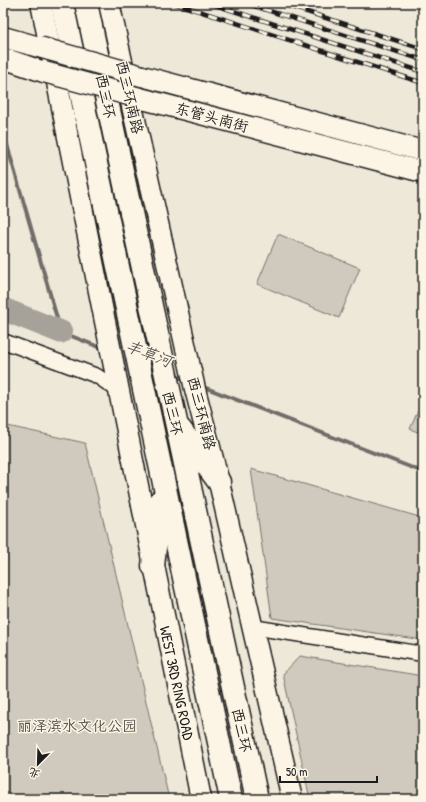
<svg xmlns="http://www.w3.org/2000/svg" width="426" height="802" viewBox="0 0 426 802" font-family="'Patrick Hand','LXGW WenKai TC',sans-serif">
<style>
.green{fill:#cfcabd;stroke:#76736c}
.lines{fill:none;stroke-linecap:round;stroke-linejoin:round}
.stream{stroke:#6f6c67;stroke-width:4}
.river{stroke:#a7a299;stroke-width:23}
.street-casing{stroke:#1c1c1c;stroke-width:17}
.secondary-casing{stroke:#1c1c1c;stroke-width:23}
.highway-casing{stroke:#1c1c1c;stroke-width:25}
.street{stroke:#fcf5e5;stroke-width:14}
.secondary{stroke:#fcf5e5;stroke-width:20}
.highway{stroke:#fcf5e5;stroke-width:22}
.rail-casing{stroke:#1c1c1c;stroke-width:4.5}
.rail{stroke:#fcf5e5;stroke-width:3;stroke-dasharray:9;stroke-linecap:butt}
.secondary-bridge-casing{stroke:#1c1c1c;stroke-width:23;stroke-linecap:butt}
.secondary-bridge{stroke:#fcf5e5;stroke-width:20}
.labels{text-anchor:middle;dominant-baseline:central;stroke-width:3;stroke-linejoin:round;paint-order:stroke}
.street-label{font-size:15px;fill:#1c1c1c;stroke:#fcf5e5}
.park-label{font-size:15px;fill:#52504c;stroke:#fcf5e5}
.water-label{font-size:16px;font-style:italic;fill:#5b5854;stroke:#fcf5e5}
</style>
<rect width="100%" height="100%" fill="#eee8d9"/>
<filter id="ink" filterUnits="userSpaceOnUse"><feTurbulence type="fractalNoise" baseFrequency=".025" numOctaves="2"/><feDisplacementMap in="SourceGraphic" scale="8" xChannelSelector="R" yChannelSelector="G"/><feConvolveMatrix kernelMatrix="1 2 1 2 8 2 1 2 1" color-interpolation-filters="sRGB"/></filter>
<g filter="url(#ink)">
<!-- green -->
<g class="green">
<polygon points="278,234 360,268 339,318 257,284"/>
<polygon points="423,399 423,434 410,429"/>
<polygon points="3,425 85,443 169,799 3,799"/>
<polygon points="251,469 423,518 423,640 272,618"/>
<polygon points="300,656 423,676 423,799 310,799 283,674"/>
</g>
<g class="lines">
<!-- stream -->
<g class="stream">
<polyline points="3,131 61,332 104,349"/>
<polyline points="173,375 188,381"/>
<polyline points="201,386 423,472"/>
</g>
<!-- river -->
<polyline class="river" points="3,309 61,332"/>
<defs>
<g id="street">
<polyline points="3,341 97,376 119,391"/>
<polyline points="252,627 423,654"/>
</g>
<g id="secondary">
<polyline points="41,3 201,799"/>
<polyline points="109,3 195,389 219,482 292,799"/>
<polyline points="3,37 39,47"/>
<polyline points="3,58 44,72"/>
<polyline points="142,76 423,151"/>
<polyline points="147,100 423,172"/>
</g>
<g id="highway">
<polyline points="62,3 231,799"/>
<polyline points="86,3 257,799"/>
<polyline points="180,429 219,482"/>
<polyline points="153,566 160,501"/>
</g>
</defs>
<!-- street casing -->
<use href="#street" class="street-casing"/>
<!-- secondary casing -->
<use href="#secondary" class="secondary-casing"/>
<!-- highway casing -->
<use href="#highway" class="highway-casing"/>
<!-- street -->
<use href="#street" class="street"/>
<!-- secondary -->
<use href="#secondary" class="secondary"/>
<!-- highway -->
<use href="#highway" class="highway"/>
<defs>
<g id="rail">
<polyline points="174,3 423,83"/>
<polyline points="209,3 423,72"/>
<polyline points="245,3 423,60"/>
<polyline points="279,3 423,49"/>
</g>
</defs>
<!-- rail casing -->
<use href="#rail" class="rail-casing"/>
<!-- rail -->
<use href="#rail" class="rail"/>
<defs>
<g id="secondary-bridge">
<polyline points="39,47 142,76"/>
<polyline points="44,72 147,100"/>
</g>
</defs>
<!-- secondary-bridge casing -->
<use href="#secondary-bridge" class="secondary-bridge-casing"/>
<!-- secondary-bridge -->
<use href="#secondary-bridge" class="secondary-bridge"/>
</g>
</g>
<g class="labels">
<!-- street labels -->
<g class="street-label">
<text transform="translate(106 96) rotate(78)">西三环</text>
<text transform="translate(130 97) rotate(77)">西三环南路</text>
<text transform="translate(212 117) rotate(15)">东管头南街</text>
<text transform="translate(173 413) rotate(77)">西三环</text>
<text transform="translate(202 413) rotate(76)">西三环南路</text>
<text transform="translate(177 683) rotate(78)">WEST 3RD RING ROAD</text>
<text transform="translate(242 730) rotate(78)">西三环</text>
</g>
<!-- park labels -->
<g class="park-label">
<text x="77" y="725">丽泽滨水文化公园</text>
</g>
<!-- water labels -->
<g class="water-label">
<text transform="translate(149 353) rotate(21)">丰草河</text>
</g>
</g>
<!-- margin -->
<rect width="426" height="802" fill="none" stroke="#fcf5e5" stroke-width="16"/>
<rect x="8" y="8" width="410" height="786" fill="none" stroke="#1c1c1c" stroke-width="1.5" filter="url(#ink)"/>
<!-- north arrow -->
<g transform="translate(38 764) rotate(203)" stroke="#fcf5e5" stroke-width="3" paint-order="stroke">
<path d="M0-3L7 15L0 10L-7 15Z" fill="#1c1c1c"/>
<text y="-6" font-size="11" font-weight="bold" text-anchor="middle" fill="#1c1c1c">北</text>
</g>
<!-- scale -->
<path d="M280 776v6h97v-6" fill="none" stroke="#1c1c1c" stroke-width="2"/>
<text x="286" y="776" font-size="12" fill="#1c1c1c" stroke="#fcf5e5" stroke-width="3" paint-order="stroke">50 m</text>
</svg>
